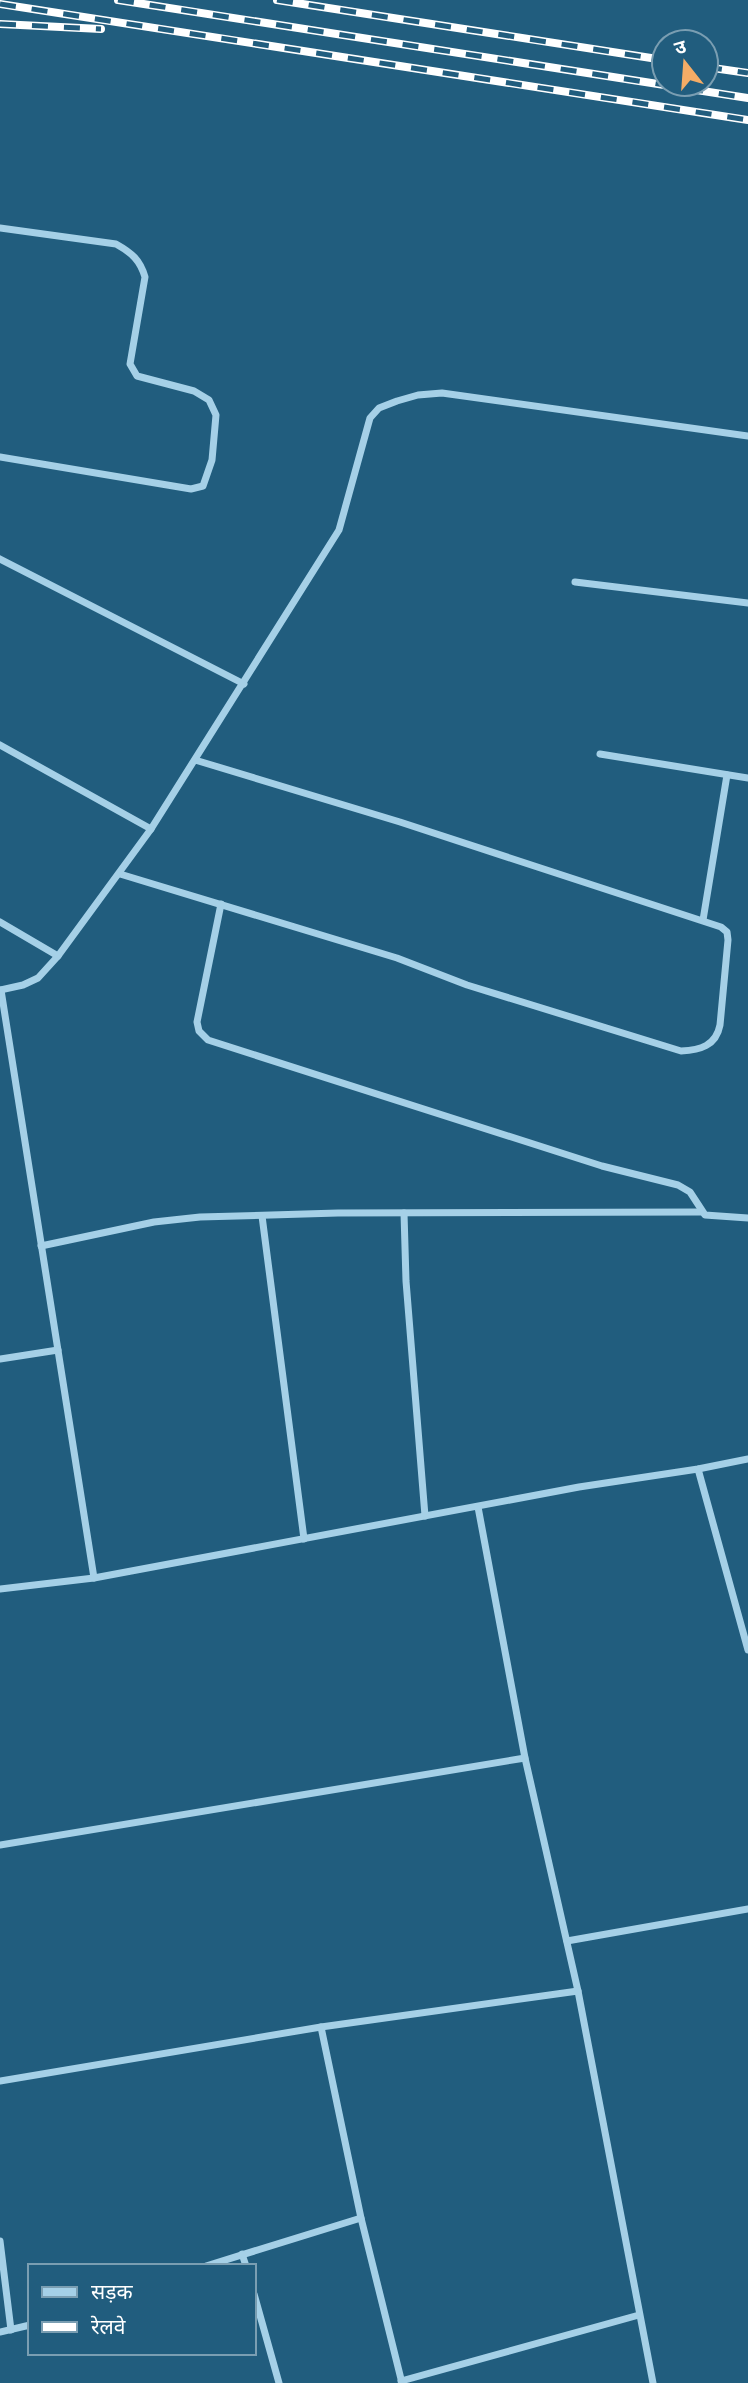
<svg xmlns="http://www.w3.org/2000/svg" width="748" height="2383" viewBox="0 0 748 2383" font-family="'Space Grotesk','Noto Sans Devanagari',sans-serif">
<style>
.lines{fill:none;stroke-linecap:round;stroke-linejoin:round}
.minor{stroke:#a5d0e7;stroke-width:7}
.rail-casing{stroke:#fff;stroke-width:8}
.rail{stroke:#215d7e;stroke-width:5;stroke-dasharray:16;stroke-linecap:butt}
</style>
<rect width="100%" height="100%" fill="#215d7e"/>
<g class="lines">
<!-- minor -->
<g class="minor">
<path d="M0,228l116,16c16,9 24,16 29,33l-15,87 7,12 57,15 15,9 7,15 -4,45 -9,26 -12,3 -191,-32"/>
<polyline points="0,559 244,684"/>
<polyline points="575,582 748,603"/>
<polyline points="0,745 151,829"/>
<polyline points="600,754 748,778"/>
<path d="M120,874l277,84 70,27 214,66c19,-1 35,-5 39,-26l8,-85 -1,-8 -6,-5 -321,-105 -205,-62"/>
<polyline points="221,904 197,1022 199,1031 208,1040 602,1166 678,1185 690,1192 705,1215 748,1218"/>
<polyline points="703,920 727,775"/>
<polyline points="0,922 58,956"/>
<polyline points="0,990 23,985 38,978 58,956 151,829 339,530 370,418 379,408 397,401 418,395 442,393 748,436"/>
<polyline points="1,990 94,1578"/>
<polyline points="404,1213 406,1281 425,1516"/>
<polyline points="262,1216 304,1539"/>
<polyline points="41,1246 154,1222 200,1217 338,1213 701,1212"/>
<polyline points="0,1359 58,1350"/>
<polyline points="698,1469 748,1650"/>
<polyline points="478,1507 525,1758 578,1991 653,2383"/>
<polyline points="0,1589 94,1578 579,1487 698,1469 748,1459"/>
<polyline points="0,1845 525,1758"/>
<polyline points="567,1941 748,1909"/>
<polyline points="321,2027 361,2218 402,2383"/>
<polyline points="0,2081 321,2027 578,1991"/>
<polyline points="0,2241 11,2330"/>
<polyline points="242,2254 246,2266"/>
<polyline points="206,2266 361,2218"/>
<polyline points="254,2294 279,2383"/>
<polyline points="0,2332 30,2325"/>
<polyline points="401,2381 639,2315"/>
</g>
<defs>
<g id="rail">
<polyline points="118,0 748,98"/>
<polyline points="277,0 664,60"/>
<polyline points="0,4 748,120"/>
<polyline points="0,24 101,29"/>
<polyline points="706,67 748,73"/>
</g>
</defs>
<!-- rail casing -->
<use href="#rail" class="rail-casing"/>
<!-- rail -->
<use href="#rail" class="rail"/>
</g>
<!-- legend -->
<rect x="28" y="2264" width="228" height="91" fill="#215d7e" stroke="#7a9eb2" stroke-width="2"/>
<rect x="42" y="2287" width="35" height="10" fill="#a5d0e7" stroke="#7a9eb2" stroke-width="2"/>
<text x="91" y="2299" font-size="21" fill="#ffffff">सड़क</text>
<rect x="42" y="2322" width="35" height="10" fill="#ffffff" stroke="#7a9eb2" stroke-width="2"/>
<text x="91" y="2334" font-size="21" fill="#ffffff">रेलवे</text>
<!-- north arrow -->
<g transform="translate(685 63) rotate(343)"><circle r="33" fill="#215d7e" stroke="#7a9eb2" stroke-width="2"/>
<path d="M0-5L12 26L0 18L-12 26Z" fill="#f4ac66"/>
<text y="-10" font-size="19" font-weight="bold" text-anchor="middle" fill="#ffffff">उ</text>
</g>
</svg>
